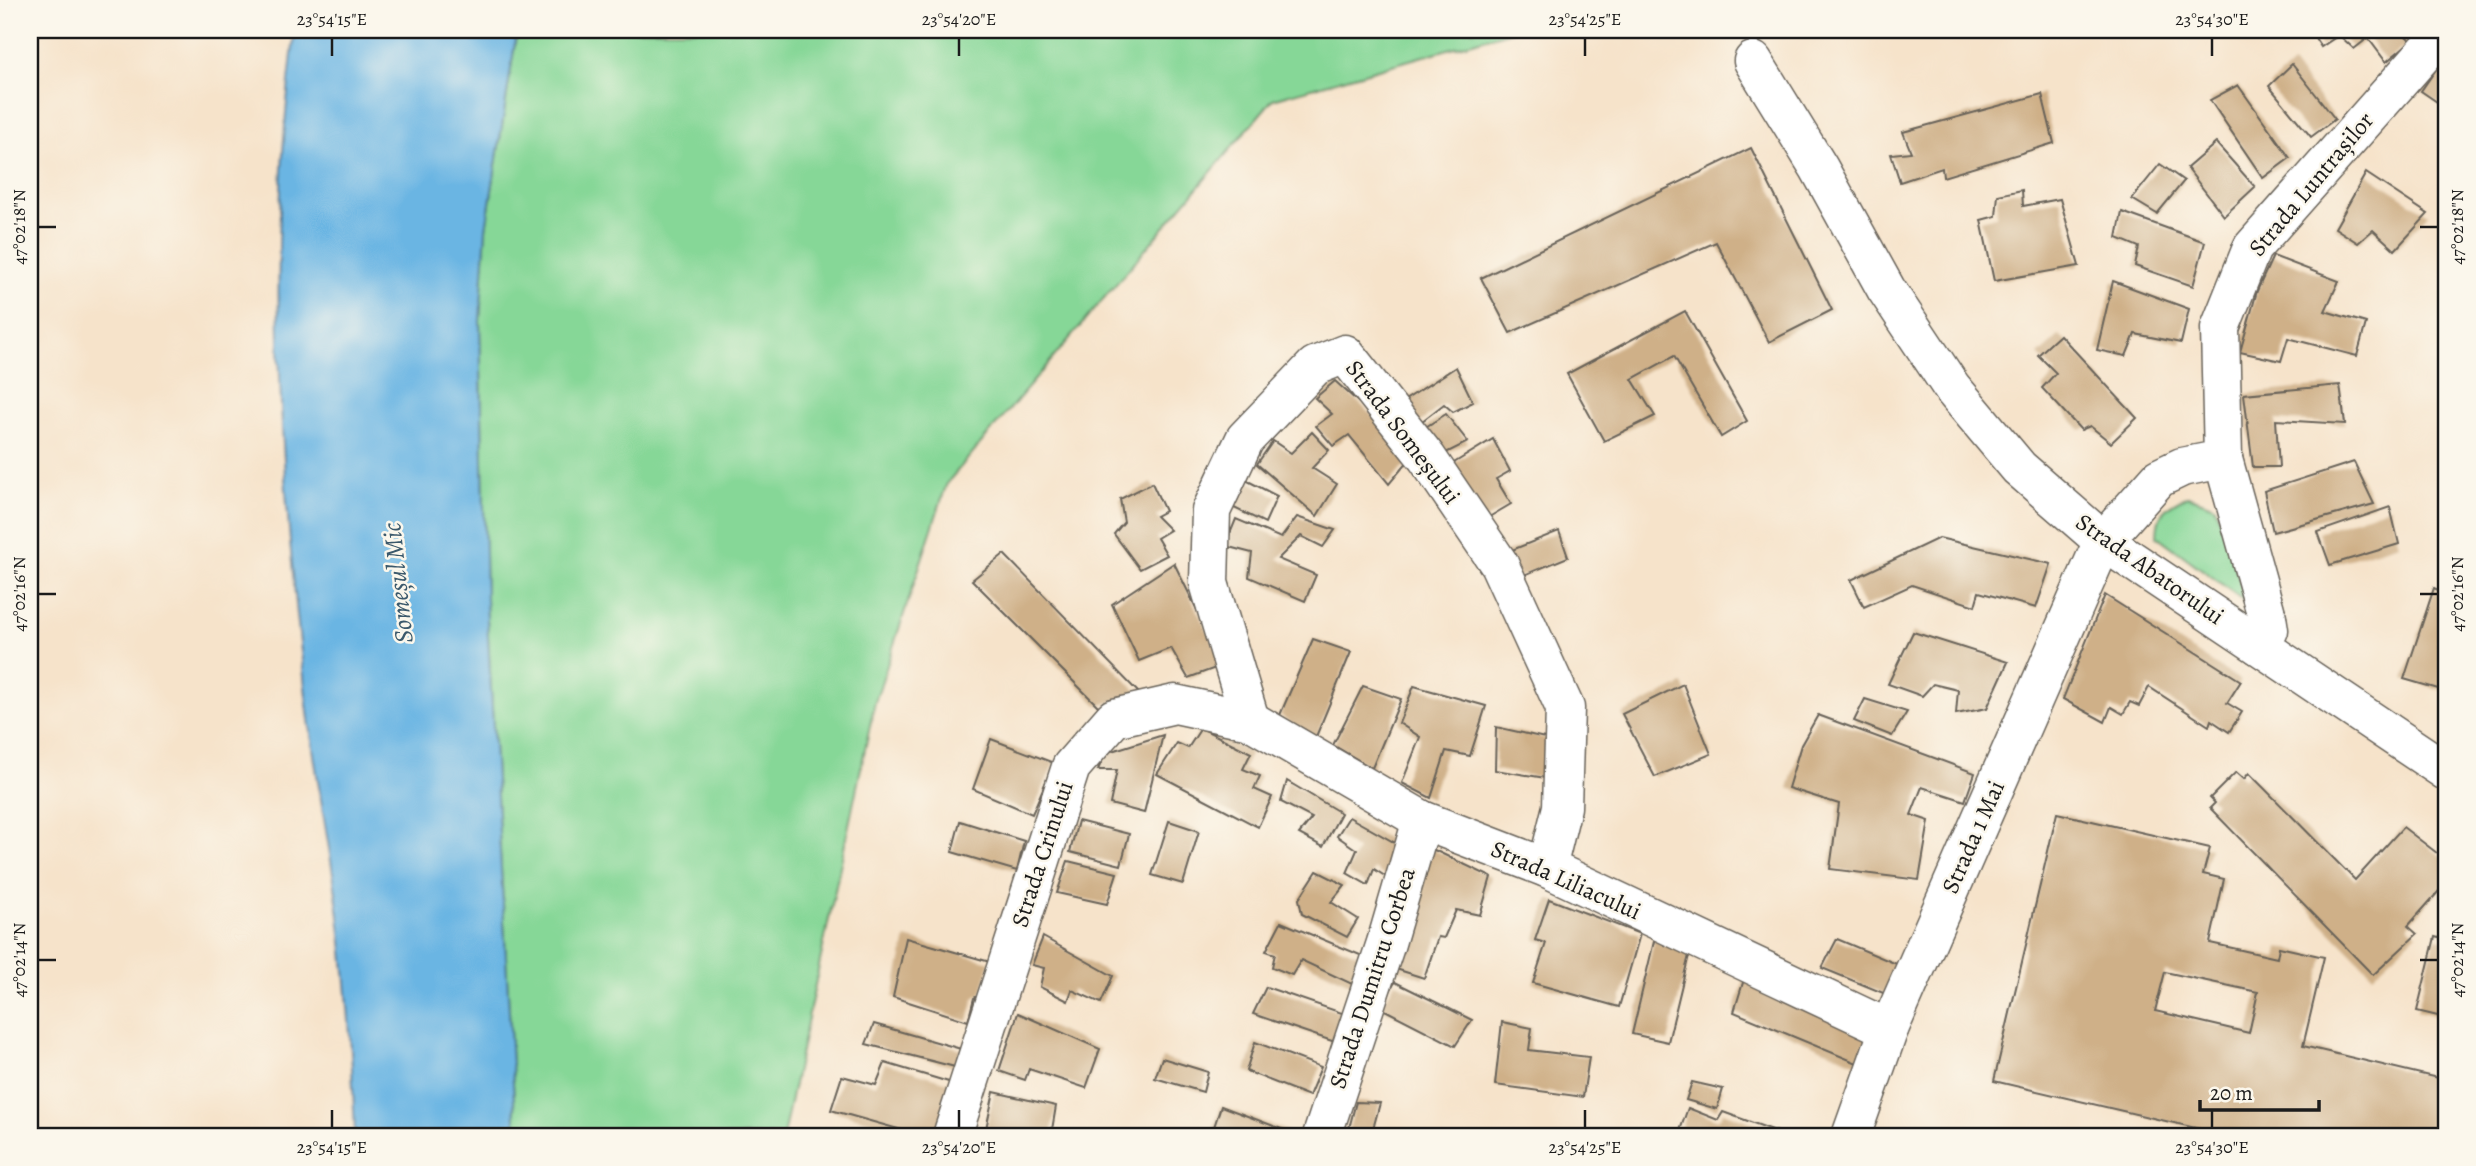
<svg xmlns="http://www.w3.org/2000/svg" width="2476" height="1166" viewBox="0 0 2476 1166" font-family="Alegreya,serif">
<style>
.green{fill:#86d797;stroke:#517a5a;stroke-width:2}
.water{fill:#6ab5e3;stroke:#436880;stroke-width:2}
.building{fill:#cfb088;fill-rule:evenodd}
.lines{fill:none;stroke-linecap:round;stroke-linejoin:round}
.minor-casing{stroke:#686259;stroke-width:41}
.minor{stroke:#fff;stroke-width:38}
.ticks{fill:none;stroke:#1c1c1c;stroke-width:2.5}
.labels{text-anchor:middle;dominant-baseline:central;stroke-width:5;stroke-linejoin:round;paint-order:stroke}
.street-label{font-size:24px;fill:#1c1c1c;stroke:#fbf7ec}
.water-label{font-size:26px;font-style:italic;fill:#3b596c;stroke:#fbf7ec}
.neatline{fill:none;stroke:#1c1c1c;stroke-width:2.5}
.ticks-label{font-size:18px;text-anchor:middle;fill:#1c1c1c}
</style>
<rect width="100%" height="100%" fill="#fbf7ec"/>
<filter id="ink" filterUnits="userSpaceOnUse"><feTurbulence type="fractalNoise" baseFrequency=".0143" numOctaves="2"/><feDisplacementMap in="SourceGraphic" scale="14" xChannelSelector="R" yChannelSelector="G"/><feConvolveMatrix kernelMatrix="1 2 1 2 8 2 1 2 1" color-interpolation-filters="sRGB"/></filter>
<filter id="wash" filterUnits="userSpaceOnUse"><feTurbulence type="fractalNoise" baseFrequency=".00686" numOctaves="4" result="noise"/><feDisplacementMap in="SourceGraphic" scale="28" xChannelSelector="R" yChannelSelector="G"/><feGaussianBlur stdDeviation="1.57" result="paint"/><feColorMatrix in="noise" values="0 0 0 0 0 0 0 0 0 0 0 0 0 0 0 0 0 1.4 0 .05"/><feComposite in="paint" operator="in"/></filter>
<g filter="url(#wash)">
<rect width="100%" height="100%" fill="#f6e3ca"/>
<!-- green -->
<g class="green">
<polygon points="517,30 1515,30 1273,99 947,483 875,702 783,1136 516,1136 486,600 480,321 486,229"/>
<path d="M2188,496l27,10 32,97 -90,-67c0,-24 10,-31 31,-40z"/>
</g>
<!-- water -->
<path class="water" d="M295,30h222l-31,199 -6,92 6,279 30,536h-161c-3,-85 -8,-171 -21,-256 -10,-64 -22,-128 -29,-193 -26,-218 -39,-439 -10,-657z"/>
<g id="blocks">
<!-- building -->
<g class="building">
<polygon points="2310,30 2400,30 2411,41 2386,62 2368,38 2354,49 2339,35 2321,47"/>
<polygon points="2446,55 2446,108 2421,91"/>
<polygon points="2292,64 2335,119 2311,137 2269,86"/>
<polygon points="2238,85 2290,158 2263,178 2210,100"/>
<polygon points="2042,94 2054,143 1943,177 1942,168 1900,182 1891,154 1911,152 1903,132"/>
<polygon points="2216,143 2255,187 2224,216 2187,168"/>
<polygon points="1751,148 1832,310 1769,342 1716,242 1510,333 1481,278"/>
<polygon points="2160,164 2184,181 2157,214 2132,199"/>
<polygon points="2366,173 2428,214 2395,250 2373,230 2358,243 2335,228"/>
<polygon points="2022,190 2023,206 2060,199 2079,266 1994,281 1981,220 1996,216 1998,195"/>
<polygon points="2122,212 2205,242 2193,286 2135,266 2139,247 2117,238"/>
<polygon points="2273,256 2339,281 2325,311 2366,323 2357,356 2288,338 2281,361 2240,352 2257,291"/>
<polygon points="2113,281 2189,309 2181,343 2135,334 2126,356 2097,350"/>
<polygon points="1685,311 1747,421 1721,437 1674,356 1632,379 1655,416 1604,441 1567,374"/>
<polygon points="2060,335 2137,418 2111,443 2090,426 2081,430 2042,388 2056,373 2038,355"/>
<polygon points="1456,367 1473,402 1453,412 1444,404 1417,425 1402,402"/>
<polygon points="1335,381 1369,412 1409,460 1389,484 1349,435 1333,446 1316,426 1332,414 1315,398"/>
<polygon points="2340,385 2345,424 2276,420 2279,467 2253,467 2244,394"/>
<polygon points="1446,414 1468,442 1440,456 1421,430"/>
<polygon points="1312,432 1329,450 1312,468 1337,484 1317,516 1257,464 1273,441 1291,453"/>
<polygon points="1493,439 1510,471 1496,479 1511,504 1484,520 1449,466"/>
<polygon points="2354,462 2374,504 2273,532 2264,491"/>
<polygon points="1242,478 1277,496 1265,523 1230,506"/>
<polygon points="1152,483 1165,511 1156,516 1170,530 1157,538 1167,555 1140,569 1114,534 1124,522 1120,499"/>
<polygon points="2390,507 2399,544 2330,565 2318,532"/>
<polygon points="1297,517 1335,530 1323,547 1301,536 1278,559 1316,575 1305,601 1249,577 1252,553 1225,546 1236,519 1281,538"/>
<polygon points="1559,531 1568,557 1517,578 1502,554"/>
<polygon points="1939,538 2051,564 2036,608 1979,592 1975,606 1912,585 1864,607 1851,580"/>
<polygon points="1004,554 1139,693 1098,706 972,580"/>
<polygon points="1174,563 1224,665 1188,678 1171,648 1139,661 1112,604"/>
<polygon points="2434,588 2446,594 2445,691 2404,679"/>
<polygon points="2105,595 2241,681 2227,703 2242,712 2229,732 2211,720 2209,726 2149,687 2139,706 2130,702 2123,714 2111,707 2105,722 2063,699"/>
<polygon points="1913,632 2008,662 1987,708 1956,714 1958,690 1933,684 1922,696 1888,684"/>
<polygon points="1313,639 1351,652 1315,739 1280,715"/>
<polygon points="1683,684 1711,754 1655,777 1622,714"/>
<polygon points="1363,686 1401,699 1372,768 1333,745"/>
<polygon points="1414,686 1486,706 1470,756 1446,751 1431,798 1402,783 1420,737 1399,723"/>
<polygon points="1865,699 1907,712 1892,736 1854,721"/>
<polygon points="1818,715 1975,773 1965,801 1922,787 1911,815 1929,821 1919,880 1830,869 1839,804 1788,788 1801,745"/>
<polygon points="1496,727 1554,740 1552,779 1495,770"/>
<polygon points="1201,728 1251,753 1243,769 1260,776 1254,789 1272,797 1258,827 1157,774 1177,743 1188,748"/>
<polygon points="1163,735 1144,813 1110,804 1117,770 1098,770 1105,753"/>
<polygon points="991,739 1054,763 1032,814 973,789"/>
<polygon points="2236,772 2244,779 2249,773 2355,880 2403,827 2446,860 2446,883 2408,926 2417,934 2373,975 2210,808 2215,803 2210,798"/>
<polygon points="1287,781 1341,813 1323,847 1299,834 1312,818 1281,802"/>
<path d="M2057,813l153,35 -7,26 21,5 -14,64 67,15 2,-11 45,10 -21,89 143,34v56h-216l-236,-55zM2165,972l93,20 -9,41 -94,-22z"/>
<polygon points="1349,817 1404,848 1391,880 1374,869 1368,885 1347,873 1357,850 1337,836"/>
<polygon points="960,821 1024,841 1017,871 952,852"/>
<polygon points="1078,821 1129,834 1121,865 1070,852"/>
<polygon points="1169,821 1199,831 1183,884 1152,875"/>
<polygon points="1432,849 1491,877 1480,915 1456,910 1444,938 1438,937 1424,978 1396,969"/>
<polygon points="1068,861 1117,873 1107,904 1057,893"/>
<polygon points="1317,871 1345,885 1331,902 1358,919 1347,937 1302,914 1299,899"/>
<polygon points="1549,899 1640,934 1619,1007 1533,983 1546,943 1535,940"/>
<polygon points="1281,922 1365,957 1354,985 1301,960 1292,975 1272,967 1275,954 1266,951"/>
<polygon points="1043,937 1113,976 1101,1003 1072,990 1068,1001 1040,987 1044,968 1032,965"/>
<polygon points="1655,937 1690,951 1668,1042 1632,1034"/>
<polygon points="2435,937 2446,940 2446,1018 2417,1011"/>
<polygon points="906,938 990,962 981,994 974,998 968,1021 893,997"/>
<polygon points="1837,939 1899,965 1888,995 1822,968"/>
<polygon points="1745,976 1870,1036 1857,1063 1734,1012"/>
<polygon points="1395,982 1472,1020 1455,1046 1381,1008"/>
<polygon points="1266,987 1345,1014 1335,1042 1253,1014"/>
<polygon points="1018,1013 1100,1049 1086,1088 1029,1069 1025,1080 999,1071"/>
<polygon points="1502,1022 1532,1028 1529,1050 1589,1057 1583,1097 1495,1085"/>
<polygon points="874,1024 961,1049 955,1067 866,1044"/>
<polygon points="1255,1042 1321,1067 1309,1096 1246,1071"/>
<polygon points="1162,1058 1208,1072 1203,1092 1155,1078"/>
<polygon points="885,1063 952,1083 936,1136 923,1136 831,1110 842,1076 876,1085"/>
<polygon points="1692,1082 1723,1089 1717,1109 1686,1100"/>
<polygon points="994,1092 1056,1106 1051,1136 985,1133"/>
<polygon points="1356,1102 1380,1103 1373,1129 1430,1136 1347,1136"/>
<polygon points="1221,1106 1300,1136 1211,1136"/>
<polygon points="1688,1108 1718,1120 1723,1112 1789,1136 1678,1136"/>
</g>
</g>
</g>
<g filter="url(#ink)">
<use href="#blocks" fill-opacity="0" stroke="#686259" stroke-width="2"/>
<g class="lines">
<defs>
<g id="minor">
<polyline points="1753,61 1819,168 1886,289 1952,388 2019,468 2103,541 2446,771"/>
<polyline points="2223,459 2267,617 2269,630 2260,646"/>
<polyline points="1250,720 1209,583 1211,511 1245,439 1315,366 1345,354 1427,458 1499,564 1565,708 1562,807 1547,868"/>
<polyline points="952,1136 1071,767 1114,718 1175,704 1250,720 1422,820 1547,868 1889,1029"/>
<polyline points="1322,1136 1386,943 1422,820"/>
<polyline points="1851,1136 1889,1029 2103,541 2159,478 2182,467 2223,459 2220,328 2252,248 2445,30"/>
</g>
</defs>
<!-- minor casing -->
<use href="#minor" class="minor-casing"/>
<!-- minor -->
<use href="#minor" class="minor"/>
</g>
</g>
<!-- ticks -->
<path class="ticks" d="M332,38v18M959,38v18M1585,38v18M2212,38v18M38,227h18M2420,227h18M38,594h18M2420,594h18M38,960h18M2420,960h18M332,1110v18M959,1110v18M1585,1110v18M2212,1110v18"/>
<g class="labels">
<!-- street labels -->
<g class="street-label">
<text transform="translate(2311 184) rotate(-50)">Strada Luntrașilor</text>
<text transform="translate(1403 432) rotate(53)">Strada Someșului</text>
<text transform="translate(2150 569) rotate(35)">Strada Abatorului</text>
<text transform="translate(1973 837) rotate(-66)">Strada 1 Mai</text>
<text transform="translate(1042 854) rotate(-72)">Strada Crinului</text>
<text transform="translate(1566 880) rotate(24)">Strada Liliacului</text>
<text transform="translate(1372 978) rotate(-72)">Strada Dumitru Corbea</text>
</g>
<!-- water labels -->
<g class="water-label">
<text transform="translate(398 583) rotate(-96)">Someșul Mic</text>
</g>
</g>
<!-- margin -->
<rect width="2476" height="1166" fill="none" stroke="#fbf7ec" stroke-width="77"/>
<!-- scale -->
<path d="M2200 1100v10h119v-10" fill="none" stroke="#1c1c1c" stroke-width="3.5"/>
<text x="2210" y="1100" font-size="21" fill="#1c1c1c" stroke="#fbf7ec" stroke-width="5" paint-order="stroke">20 m</text>
<rect x="38" y="38" width="2400" height="1090" class="neatline"/>
<g class="ticks-label">
<text x="332" y="25">23°54'15"E</text>
<text x="959" y="25">23°54'20"E</text>
<text x="1585" y="25">23°54'25"E</text>
<text x="2212" y="25">23°54'30"E</text>
<text transform="translate(19 227) rotate(-90)" y="6">47°02'18"N</text>
<text transform="translate(2457 227) rotate(-90)" y="6">47°02'18"N</text>
<text transform="translate(19 594) rotate(-90)" y="6">47°02'16"N</text>
<text transform="translate(2457 594) rotate(-90)" y="6">47°02'16"N</text>
<text transform="translate(19 960) rotate(-90)" y="6">47°02'14"N</text>
<text transform="translate(2457 960) rotate(-90)" y="6">47°02'14"N</text>
<text x="332" y="1153">23°54'15"E</text>
<text x="959" y="1153">23°54'20"E</text>
<text x="1585" y="1153">23°54'25"E</text>
<text x="2212" y="1153">23°54'30"E</text>
</g>
</svg>
